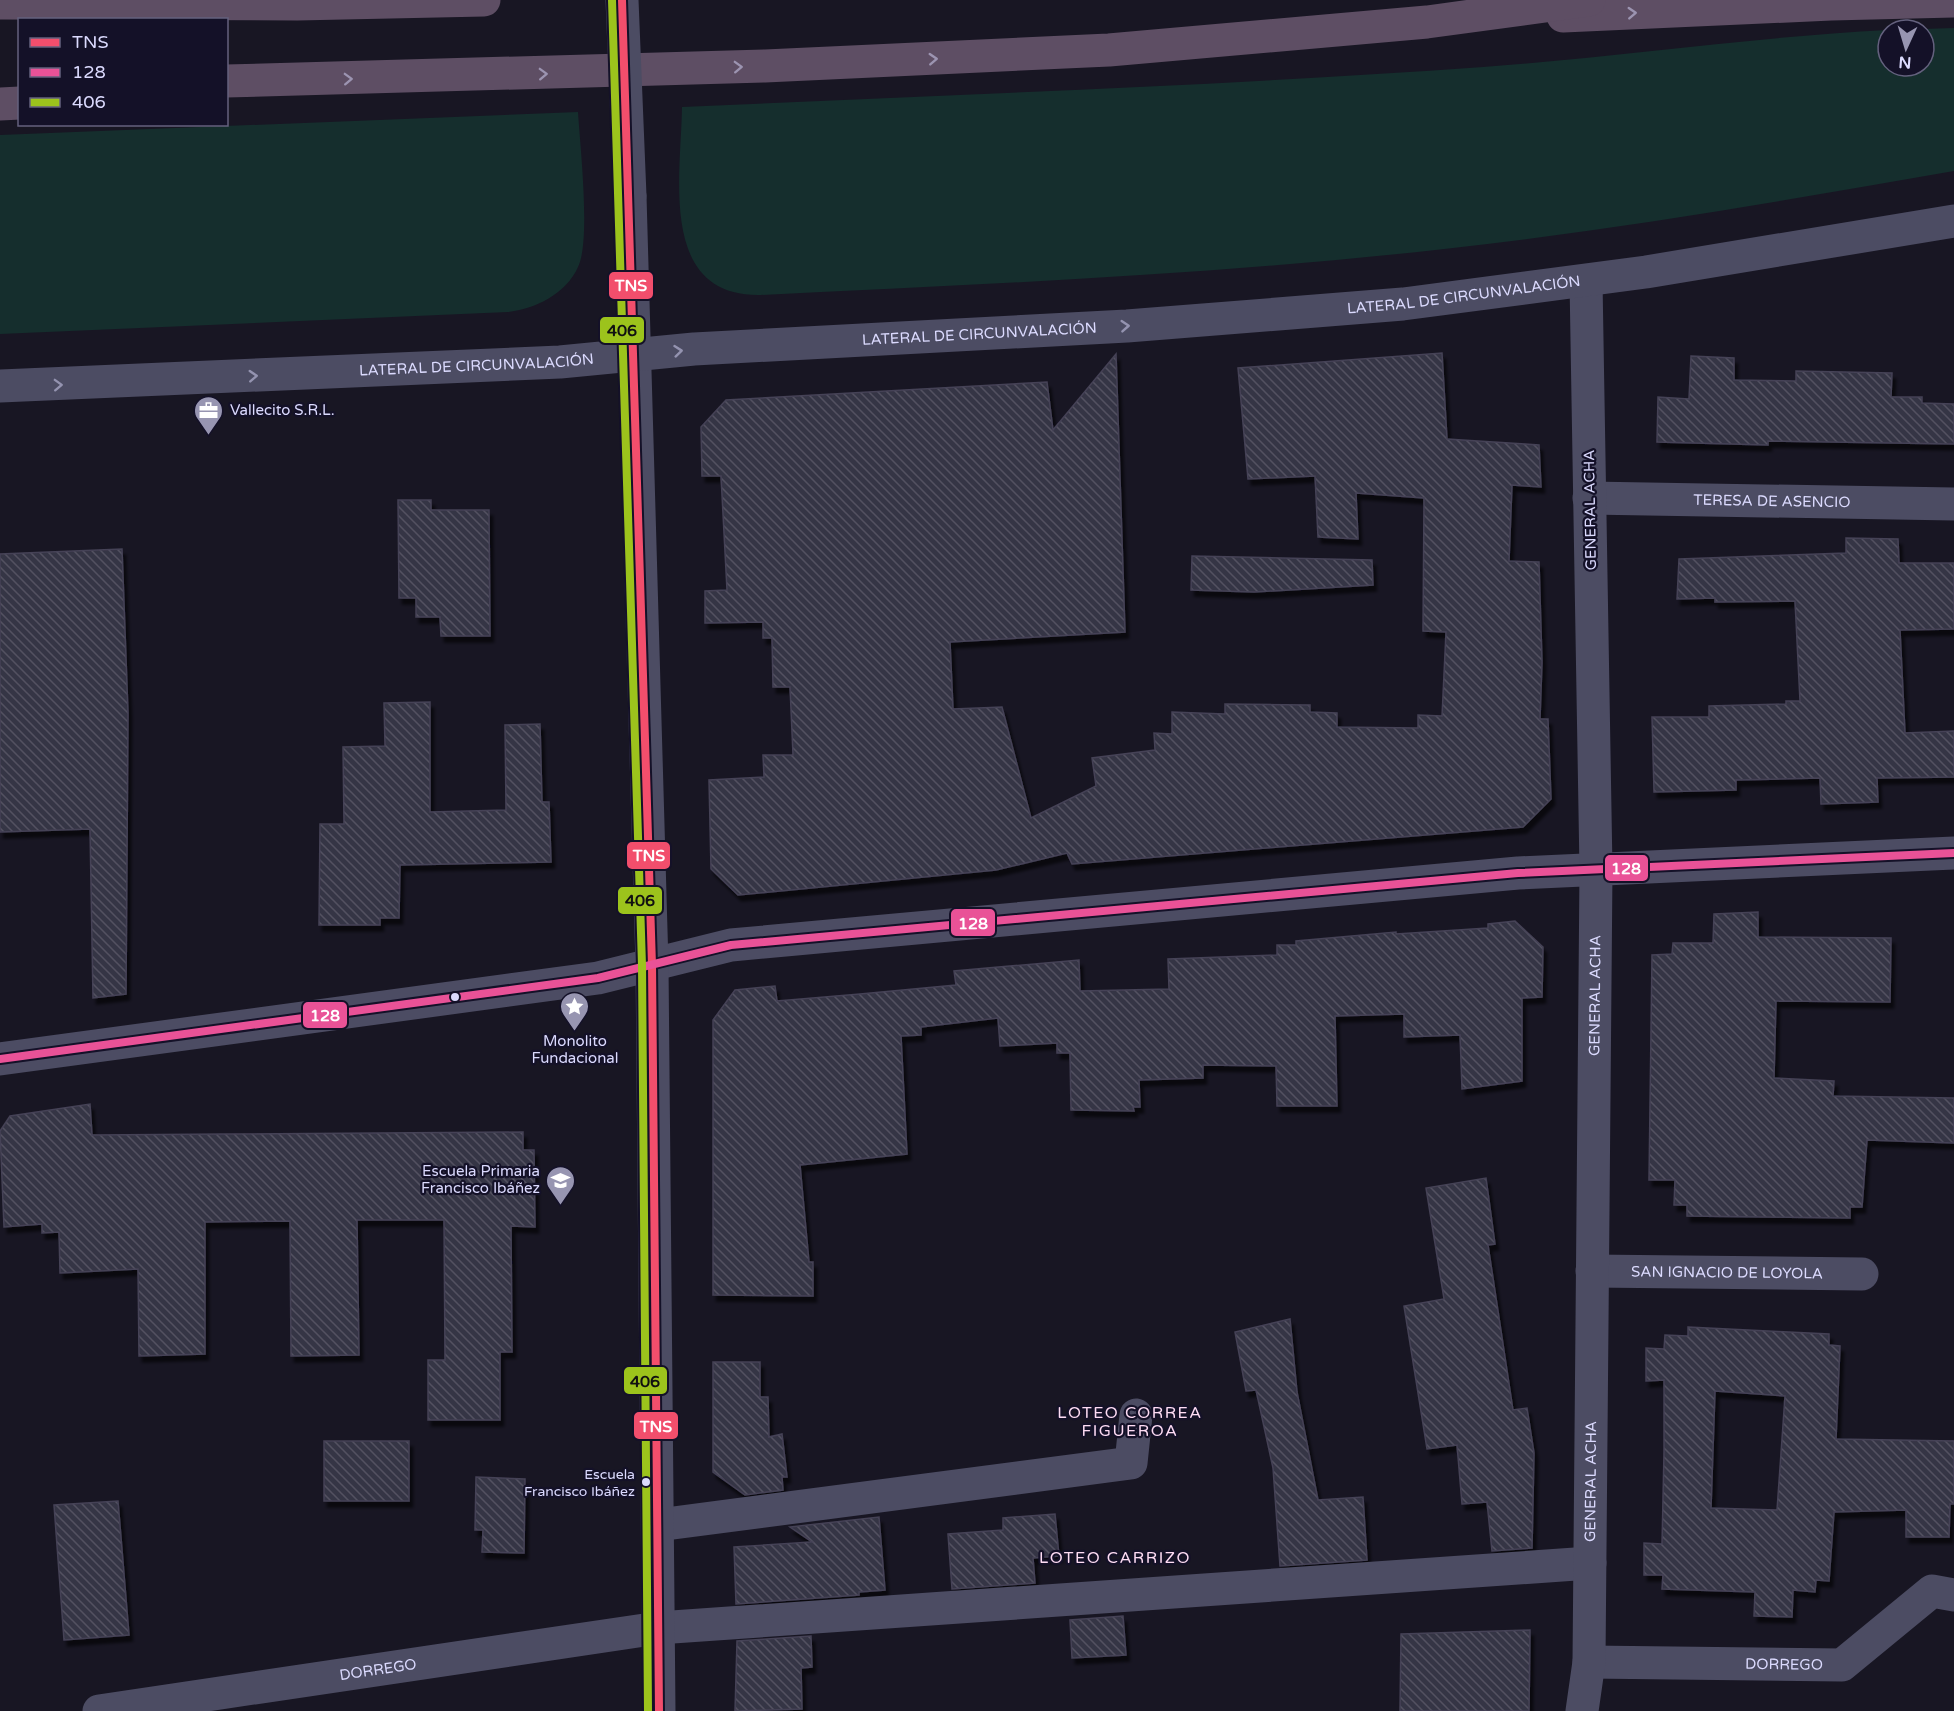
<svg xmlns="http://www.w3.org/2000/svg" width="1954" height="1711" viewBox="0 0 1954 1711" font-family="'Varela Round',sans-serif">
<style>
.green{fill:#152e2d}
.building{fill:url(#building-back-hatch);stroke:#454256;stroke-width:1.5;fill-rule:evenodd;filter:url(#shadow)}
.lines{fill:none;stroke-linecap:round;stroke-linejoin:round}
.minor{stroke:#4c4c63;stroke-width:33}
.tertiary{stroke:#4c4c63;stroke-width:33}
.motorway{stroke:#5e4e64;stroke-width:33}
.tertiary-bridge{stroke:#4c4c63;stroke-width:33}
.bus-1-casing{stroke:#141128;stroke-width:12}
.bus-2-casing{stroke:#141128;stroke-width:12}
.bus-3-casing{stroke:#141128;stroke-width:12}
.bus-1{stroke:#f24e6c;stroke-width:8}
.bus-2{stroke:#e95297;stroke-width:8}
.bus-3{stroke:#9cc31c;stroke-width:8}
.oneway{stroke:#9c94b1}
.oneway2{stroke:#9493b0}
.bus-dot{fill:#dbdafe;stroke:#141128;stroke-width:2}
.labels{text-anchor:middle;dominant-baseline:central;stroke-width:4.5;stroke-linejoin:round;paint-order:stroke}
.bus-label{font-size:14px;fill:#dbdafe;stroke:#141128;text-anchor:end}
.street-label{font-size:15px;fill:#dbdafe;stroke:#141128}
.poi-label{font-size:15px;fill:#dbdafe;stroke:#141128;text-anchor:start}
.neighbourhood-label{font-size:16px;letter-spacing:1.5px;fill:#fedcf4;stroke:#141128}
.line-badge{stroke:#141128;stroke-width:2}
.badge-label{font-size:16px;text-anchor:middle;font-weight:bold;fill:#fff}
.pale-badge-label{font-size:16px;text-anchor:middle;font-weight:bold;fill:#111}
</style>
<defs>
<pattern id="building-back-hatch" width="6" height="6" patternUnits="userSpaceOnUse" patternTransform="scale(1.5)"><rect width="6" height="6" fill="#363445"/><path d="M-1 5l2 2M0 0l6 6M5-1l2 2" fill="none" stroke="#525161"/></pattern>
<filter id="shadow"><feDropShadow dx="3.5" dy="6" stdDeviation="1.5" flood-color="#0009"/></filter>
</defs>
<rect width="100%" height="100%" fill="#181623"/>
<!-- green -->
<g class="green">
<path d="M1954,28v143c-166,29 -333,58 -501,77 -229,26 -461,36 -692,47 -103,2 -80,-118 -79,-188 267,-12 534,-21 801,-40 135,-10 269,-30 405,-37v36h36v-36h-32z"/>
<path d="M578,112c2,32 13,129 0,155 -12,27 -43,42 -70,45l-508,22v-199z"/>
</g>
<!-- building -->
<g class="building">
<polygon points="1442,353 1447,439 1539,445 1541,487 1512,485 1509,561 1539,562 1542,662 1540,719 1548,719 1551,799 1523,827 1072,864 1067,853 996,870 738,895 711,869 709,780 764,777 763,755 793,755 790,687 773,687 772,638 763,638 763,622 705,623 705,591 727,590 721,476 702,476 701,427 726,400 1047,382 1053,430 1116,354 1125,632 950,642 953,709 1002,707 1031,818 1096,786 1092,758 1155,750 1154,733 1172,734 1172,712 1225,714 1225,704 1310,705 1310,712 1337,713 1337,727 1418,728 1418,715 1442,716 1446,632 1423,631 1424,498 1356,493 1358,539 1318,537 1315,476 1248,479 1238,368"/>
<polygon points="1691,356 1734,358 1734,380 1796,381 1796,371 1892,373 1891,397 1922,397 1922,403 1954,404 1954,444 1768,441 1768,445 1657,442 1658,397 1689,399"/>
<polygon points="398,500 431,500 431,510 489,510 490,636 441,636 440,617 416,617 416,598 399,598"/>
<polygon points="1846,538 1898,539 1899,563 1954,563 1954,629 1900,630 1905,733 1954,731 1954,777 1877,778 1878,802 1821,804 1820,778 1736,780 1736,790 1654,792 1652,717 1709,717 1709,706 1786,704 1786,701 1800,701 1795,601 1715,602 1715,598 1677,599 1679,559 1846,553"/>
<polygon points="122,549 128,713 126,994 93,998 90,829 0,832 0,554"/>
<polygon points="1192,556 1372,560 1373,585 1254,592 1191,590"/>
<polygon points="430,702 430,812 506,810 505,725 540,724 542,802 549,802 551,862 400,865 399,918 380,918 380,925 319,925 320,824 344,824 343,747 385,746 384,703"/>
<polygon points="1758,912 1758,937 1891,938 1890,1002 1776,1001 1774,1078 1834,1081 1833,1096 1954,1098 1954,1143 1867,1140 1862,1207 1850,1207 1850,1218 1687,1216 1687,1205 1674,1205 1675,1180 1649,1180 1652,955 1672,954 1673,943 1713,943 1714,914"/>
<polygon points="1515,921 1543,947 1542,997 1522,998 1522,1081 1462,1089 1460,1035 1404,1037 1404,1014 1335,1016 1337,1106 1277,1106 1276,1066 1203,1065 1203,1078 1139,1080 1140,1107 1133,1107 1134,1111 1071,1110 1070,1053 1057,1053 1057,1043 1000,1046 998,1018 921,1027 921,1035 901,1036 907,1154 800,1165 809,1262 813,1262 813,1296 713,1295 713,1020 735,990 775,986 777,1001 860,994 956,985 954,971 1079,960 1080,991 1169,989 1168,959 1277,955 1277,945 1296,945 1296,941 1396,932 1396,934 1488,928 1488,924"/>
<polygon points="90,1104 92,1135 523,1132 523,1150 534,1150 535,1227 511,1226 512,1352 500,1352 500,1420 428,1420 428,1360 445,1360 444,1220 357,1220 359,1355 291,1356 290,1221 205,1222 205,1354 139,1356 138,1269 60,1273 59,1232 42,1233 42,1224 4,1227 0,1131 10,1116"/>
<polygon points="1486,1178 1495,1244 1488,1245 1513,1410 1527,1408 1534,1453 1532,1548 1492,1551 1487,1502 1462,1504 1457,1445 1427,1449 1404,1306 1444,1299 1426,1188"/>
<polygon points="1290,1319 1297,1392 1318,1500 1363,1497 1367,1560 1280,1566 1273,1468 1256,1390 1246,1391 1235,1332"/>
<path d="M1688,1327l141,7v11l11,1 -4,93 118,2v63h-4l-1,33h-43v-27l-72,2 -5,69 -13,-1 -1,12 -22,-2 -1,27 -38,-1 1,-24 -93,-3 1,-14h-19v-32l18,1 2,-92v-72l-18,1v-33l18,1 1,-14 23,1zM1715,1391l70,5 -8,114 -66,-2z"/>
<polygon points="713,1362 760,1362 760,1397 768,1397 769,1437 782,1434 787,1477 782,1477 783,1490 745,1495 713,1472"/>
<rect x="324" y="1441" width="85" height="60"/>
<polygon points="476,1477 525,1479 524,1553 482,1552 483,1530 475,1530"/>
<polygon points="118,1501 129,1635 64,1640 54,1505"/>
<polygon points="1055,1514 1059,1556 1033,1558 1035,1583 952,1589 948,1534 1003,1530 1003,1518"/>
<polygon points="879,1517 885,1590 859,1592 859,1595 736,1604 734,1547 812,1542 790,1527"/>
<polygon points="1123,1616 1126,1655 1072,1658 1070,1620"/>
<polygon points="1530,1630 1529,1711 1400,1711 1401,1634"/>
<polygon points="811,1636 812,1667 801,1668 802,1709 735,1711 737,1641"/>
</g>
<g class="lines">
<!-- minor -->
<g class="minor">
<path id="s1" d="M1589,498l365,6"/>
<polyline points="0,1059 598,978 731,945 1518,873 1954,853"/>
<path id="s2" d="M1592,1271l270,3"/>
<polyline points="658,1525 1131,1463 1136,1415"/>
<path id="s3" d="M1589,1662l253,3 90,-74 22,4"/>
<path id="s4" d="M99,1711l559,-83 932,-65"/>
<path id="s5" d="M1582,1711l7,-49 7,-792 -10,-589"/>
</g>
<!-- tertiary -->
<g class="tertiary">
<polyline points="630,196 652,965 659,1711"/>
<path id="s6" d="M0,386l560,-24 134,-13 433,-23 276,-22 243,-32 308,-51"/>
</g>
<!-- motorway -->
<g class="motorway">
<polyline points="0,3 297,4 484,0"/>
<polyline points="1563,16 1831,4 1954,1"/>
<polyline points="226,81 765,66 1109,50 1427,22 1589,0"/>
<polyline points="0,104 20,103"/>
</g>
<!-- tertiary-bridge -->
<polyline class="tertiary-bridge" points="622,0 630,196"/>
<defs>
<polyline id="bus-1" points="622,0 652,965 659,1711"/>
<polyline id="bus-2" points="0,1059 598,978 731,945 1518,873 1954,853"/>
<polyline id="bus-3" points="612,0 642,965 648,1711"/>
</defs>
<!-- bus-1 casing -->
<use href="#bus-1" class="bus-1-casing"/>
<!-- bus-2 casing -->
<use href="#bus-2" class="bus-2-casing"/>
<!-- bus-3 casing -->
<use href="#bus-3" class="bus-3-casing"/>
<!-- bus-1 -->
<use href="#bus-1" class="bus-1"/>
<!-- bus-2 -->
<use href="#bus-2" class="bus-2"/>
<!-- bus-3 -->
<use href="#bus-3" class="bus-3"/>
</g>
<!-- one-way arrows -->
<defs><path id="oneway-chevron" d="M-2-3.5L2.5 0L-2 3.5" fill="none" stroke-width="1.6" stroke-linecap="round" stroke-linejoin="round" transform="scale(1.5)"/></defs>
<g class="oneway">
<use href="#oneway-chevron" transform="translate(1632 13) rotate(-3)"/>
<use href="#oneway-chevron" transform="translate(933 59) rotate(-3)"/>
<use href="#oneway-chevron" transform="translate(738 67) rotate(-2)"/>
<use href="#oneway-chevron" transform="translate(543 74) rotate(-2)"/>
<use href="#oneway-chevron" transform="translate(348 79) rotate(-2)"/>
</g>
<g class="oneway2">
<use href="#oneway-chevron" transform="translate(1125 326) rotate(-4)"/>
<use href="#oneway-chevron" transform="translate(678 351) rotate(-6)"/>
<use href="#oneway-chevron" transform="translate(253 376) rotate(-3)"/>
<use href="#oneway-chevron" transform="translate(58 385) rotate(-2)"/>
</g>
<!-- icons -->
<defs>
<symbol id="office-pin" viewBox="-11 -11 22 30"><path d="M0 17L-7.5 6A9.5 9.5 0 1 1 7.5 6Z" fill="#9795b1" stroke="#141128"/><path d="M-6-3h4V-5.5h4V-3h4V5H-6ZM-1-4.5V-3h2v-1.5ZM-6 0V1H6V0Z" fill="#fff"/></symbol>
<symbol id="sight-pin" viewBox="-11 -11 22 30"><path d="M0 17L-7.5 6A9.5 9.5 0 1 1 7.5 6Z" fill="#9795b1" stroke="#141128"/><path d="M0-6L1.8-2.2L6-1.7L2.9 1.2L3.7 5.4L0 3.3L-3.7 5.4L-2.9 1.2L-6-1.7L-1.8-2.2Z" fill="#fff"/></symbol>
<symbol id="school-pin" viewBox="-11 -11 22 30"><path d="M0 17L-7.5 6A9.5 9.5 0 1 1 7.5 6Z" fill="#9795b1" stroke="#141128"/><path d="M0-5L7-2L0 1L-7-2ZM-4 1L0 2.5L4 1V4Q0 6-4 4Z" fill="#fff"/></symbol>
</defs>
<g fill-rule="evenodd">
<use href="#office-pin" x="192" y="394" width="33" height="45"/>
<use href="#sight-pin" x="558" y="990" width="33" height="45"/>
<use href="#school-pin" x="544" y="1164" width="33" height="45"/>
</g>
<!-- markers -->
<g class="bus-dot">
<circle cx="455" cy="997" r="5"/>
<circle cx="646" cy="1482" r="5"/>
</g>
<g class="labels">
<!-- bus labels -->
<g class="bus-label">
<text x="635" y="1474">Escuela<tspan x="635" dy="17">Francisco Ibáñez</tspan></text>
</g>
<!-- street labels -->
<g class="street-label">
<text stroke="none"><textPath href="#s6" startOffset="1467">LATERAL DE CIRCUNVALACIÓN</textPath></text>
<text stroke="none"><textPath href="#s6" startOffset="981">LATERAL DE CIRCUNVALACIÓN</textPath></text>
<text stroke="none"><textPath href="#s6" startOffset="477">LATERAL DE CIRCUNVALACIÓN</textPath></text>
<text stroke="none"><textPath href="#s1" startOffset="183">TERESA DE ASENCIO</textPath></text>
<text transform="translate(1590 510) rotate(-91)">GENERAL ACHA</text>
<text stroke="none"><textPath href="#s5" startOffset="716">GENERAL ACHA</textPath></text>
<text stroke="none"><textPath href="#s2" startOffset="135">SAN IGNACIO DE LOYOLA</textPath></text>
<text stroke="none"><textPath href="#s5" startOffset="230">GENERAL ACHA</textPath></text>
<text stroke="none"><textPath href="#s3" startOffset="195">DORREGO</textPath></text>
<text stroke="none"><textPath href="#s4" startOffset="282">DORREGO</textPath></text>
</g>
<!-- poi labels -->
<g class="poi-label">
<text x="230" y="410">Vallecito S.R.L.</text>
<text x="575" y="1041" text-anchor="middle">Monolito<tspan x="575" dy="17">Fundacional</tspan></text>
<text x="540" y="1171" text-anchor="end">Escuela Primaria<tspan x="540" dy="17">Francisco Ibáñez</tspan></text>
</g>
<!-- neighbourhood labels -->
<g class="neighbourhood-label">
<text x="1130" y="1413">LOTEO CORREA<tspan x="1130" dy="18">FIGUEROA</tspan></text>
<text x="1115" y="1558">LOTEO CARRIZO</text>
</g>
</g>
<g class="line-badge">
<rect x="608" y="271" width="46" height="29" rx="6" fill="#f24e6c"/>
<rect x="599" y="316" width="46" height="28" rx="6" fill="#9cc31c"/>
<rect x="626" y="841" width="45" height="29" rx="6" fill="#f24e6c"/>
<rect x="1604" y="854" width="45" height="28" rx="6" fill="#e95297"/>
<rect x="617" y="886" width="46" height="29" rx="6" fill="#9cc31c"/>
<rect x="950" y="908" width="46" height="29" rx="6" fill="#e95297"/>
<rect x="302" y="1001" width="46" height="28" rx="6" fill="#e95297"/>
<rect x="623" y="1366" width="45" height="29" rx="6" fill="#9cc31c"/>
<rect x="633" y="1411" width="46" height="29" rx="6" fill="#f24e6c"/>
</g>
<g class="badge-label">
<text x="631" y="291">TNS</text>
<text x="649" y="861">TNS</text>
<text x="1626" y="874">128</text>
<text x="973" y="929">128</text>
<text x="325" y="1021">128</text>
<text x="656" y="1432">TNS</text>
</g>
<g class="pale-badge-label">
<text x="622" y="336">406</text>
<text x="640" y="906">406</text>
<text x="645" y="1387">406</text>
</g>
<!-- legend -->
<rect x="18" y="18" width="210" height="108" fill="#141128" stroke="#64617e" stroke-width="1.5"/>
<rect x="30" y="38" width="30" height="9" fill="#f24e6c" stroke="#64617e" stroke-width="1.5"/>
<text x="72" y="48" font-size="18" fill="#dbdafe">TNS</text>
<rect x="30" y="68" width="30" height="9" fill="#e95297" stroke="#64617e" stroke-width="1.5"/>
<text x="72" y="78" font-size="18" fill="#dbdafe">128</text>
<rect x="30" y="98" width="30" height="9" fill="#9cc31c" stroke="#64617e" stroke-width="1.5"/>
<text x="72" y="108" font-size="18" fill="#dbdafe">406</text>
<!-- north arrow -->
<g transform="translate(1906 48) rotate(184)"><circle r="28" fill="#141128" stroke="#64617e" stroke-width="1.5"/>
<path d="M0-4.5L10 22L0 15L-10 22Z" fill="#9795b1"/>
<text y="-9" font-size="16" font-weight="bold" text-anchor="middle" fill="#dbdafe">N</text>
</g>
</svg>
